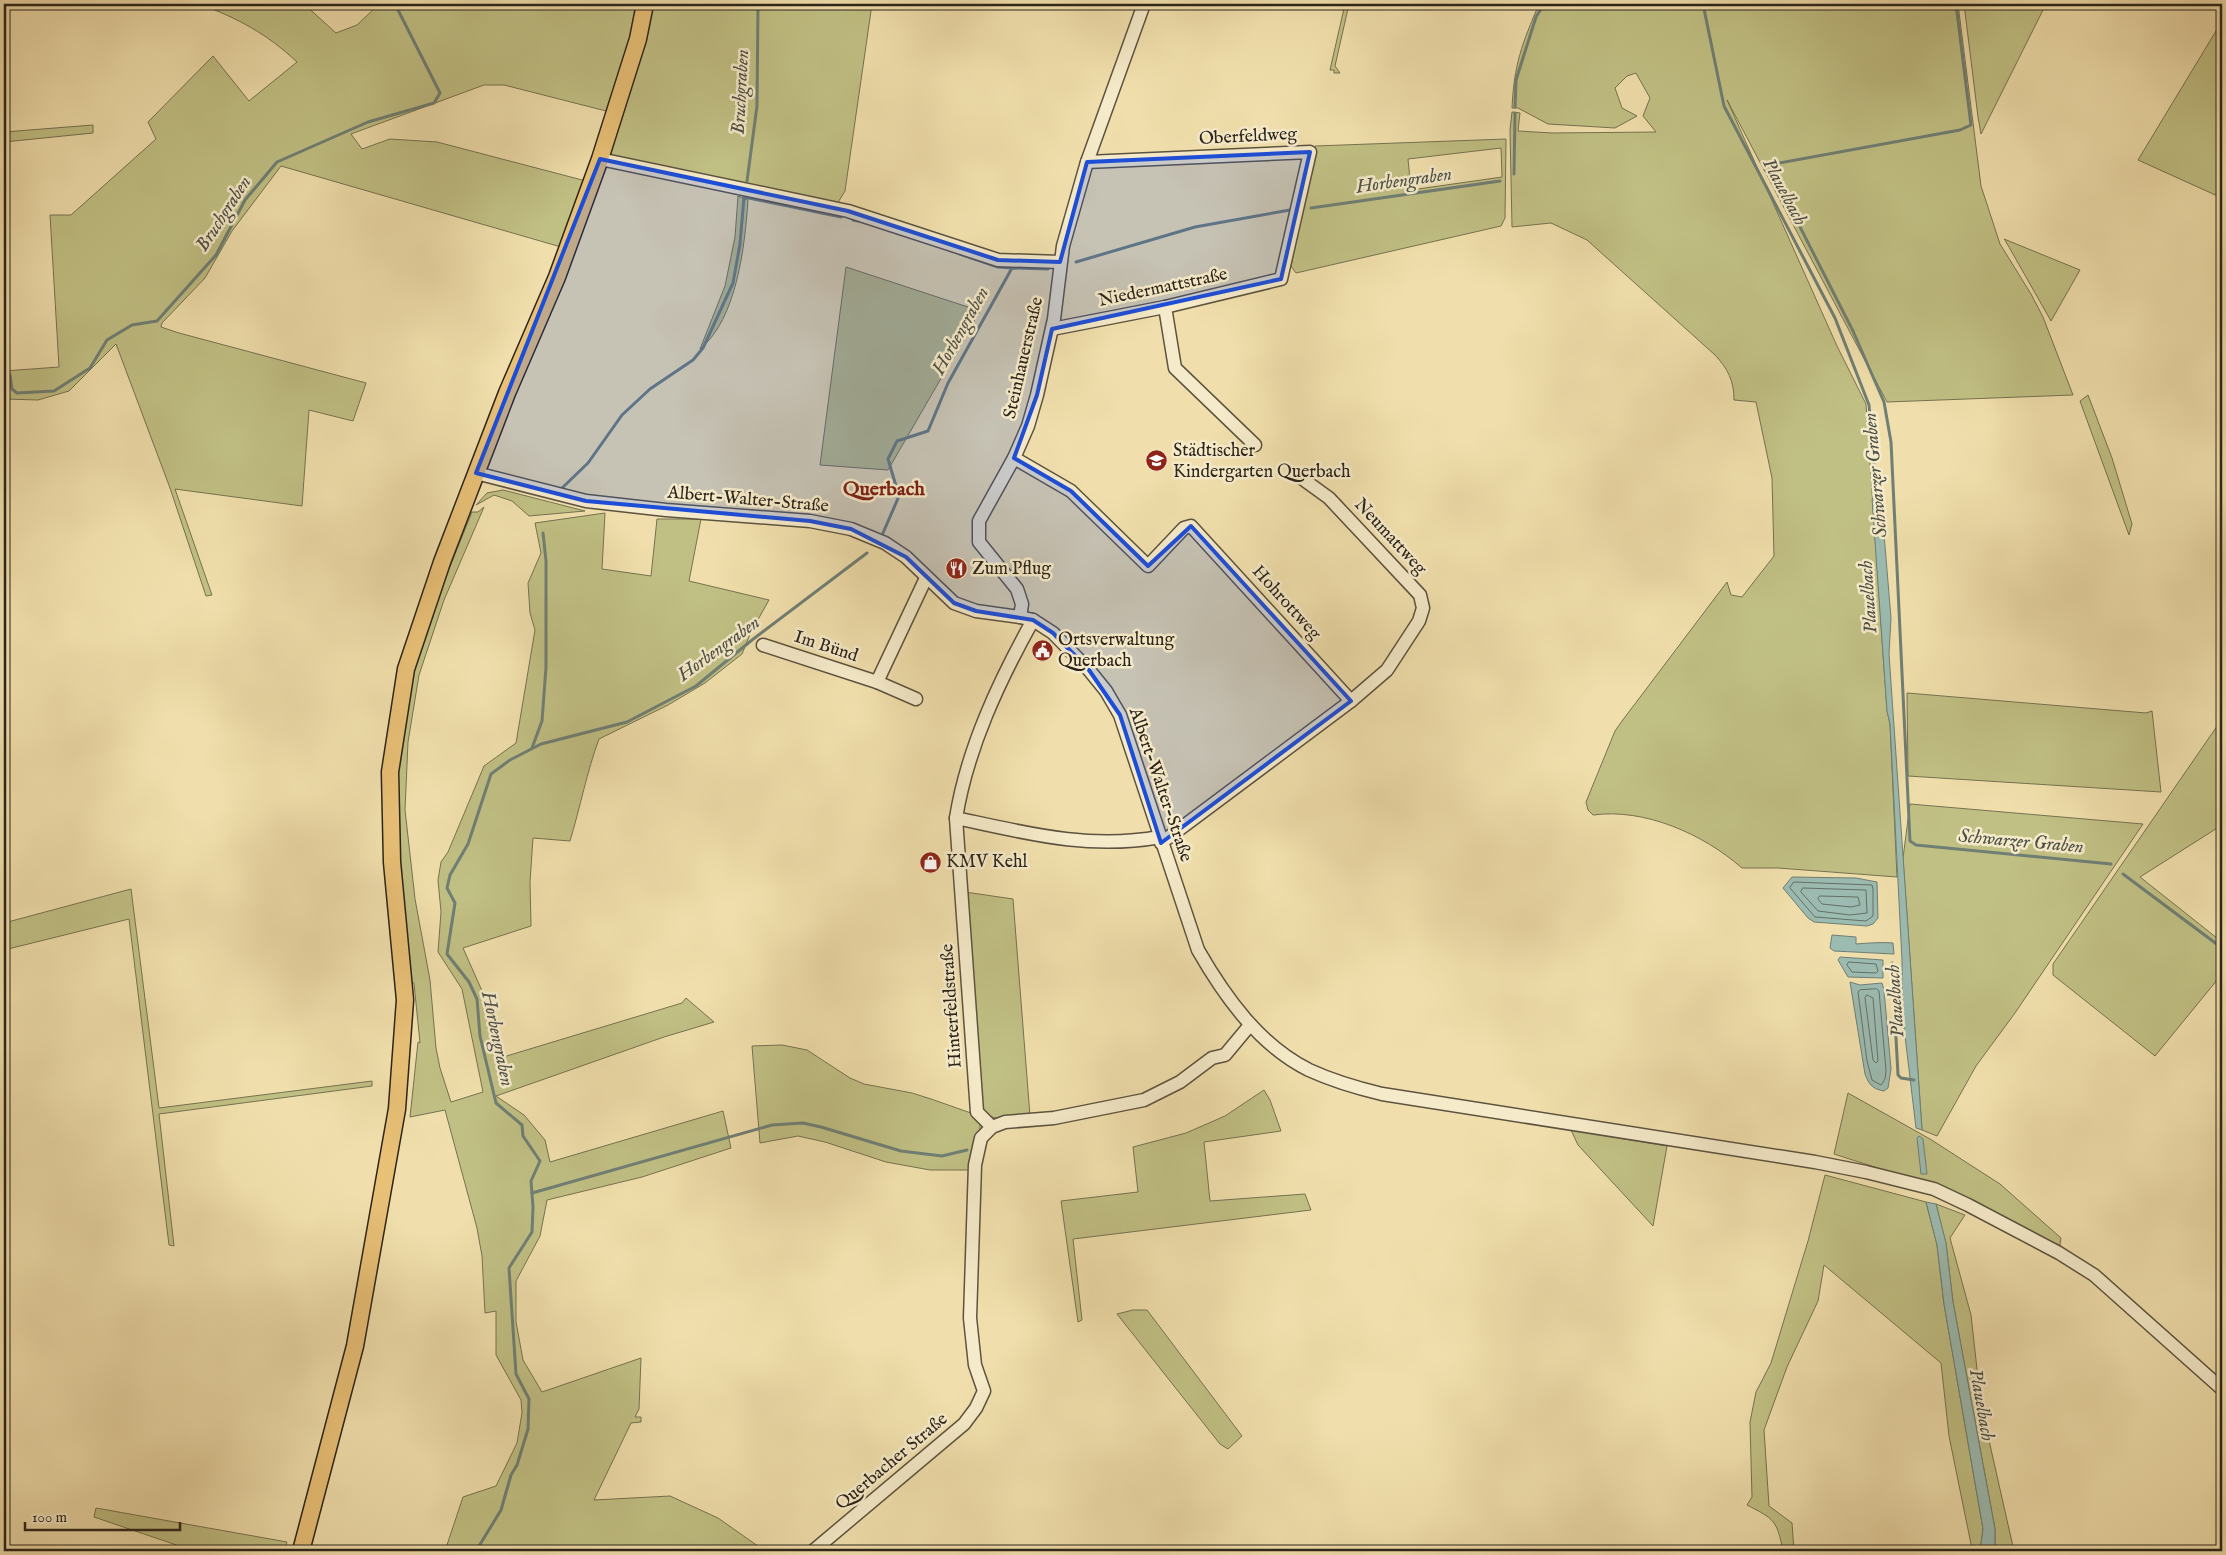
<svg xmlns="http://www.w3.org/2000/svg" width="2226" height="1555" viewBox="0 0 2226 1555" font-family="'IM FELL English',serif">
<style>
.green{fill:#c1c084;stroke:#767250;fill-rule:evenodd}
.water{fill:#9cbbb1;stroke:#6f7f75}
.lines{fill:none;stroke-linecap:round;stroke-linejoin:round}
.shore{stroke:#647066;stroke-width:1}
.stream{stroke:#6f7f75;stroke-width:3}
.minor-casing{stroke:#5d533f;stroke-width:15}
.major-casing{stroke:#2c241b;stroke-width:19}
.minor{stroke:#f5eac9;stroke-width:12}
.major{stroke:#e8c076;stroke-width:16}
.marked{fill:#1d4ed8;fill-opacity:0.2;stroke:#1d4ed8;stroke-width:4;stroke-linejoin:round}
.labels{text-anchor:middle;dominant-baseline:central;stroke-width:5;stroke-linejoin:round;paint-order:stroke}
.street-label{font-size:18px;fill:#2c241b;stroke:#f5eac9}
.poi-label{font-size:18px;fill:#2c241b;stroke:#f5eac9;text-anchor:start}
.water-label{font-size:19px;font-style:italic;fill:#4e5148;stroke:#f5eac9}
.quarter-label{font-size:20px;font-weight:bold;fill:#7a1f14;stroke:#f5eac9}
</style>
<rect width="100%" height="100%" fill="#f0dfac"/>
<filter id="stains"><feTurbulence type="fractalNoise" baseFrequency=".004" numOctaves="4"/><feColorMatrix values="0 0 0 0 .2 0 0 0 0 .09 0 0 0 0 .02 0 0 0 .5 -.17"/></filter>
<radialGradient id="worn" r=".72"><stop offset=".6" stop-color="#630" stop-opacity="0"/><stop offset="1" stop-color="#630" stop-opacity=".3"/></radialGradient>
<!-- green -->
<g class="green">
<path d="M199,4h105l32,29 21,-8 22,-21h261l-30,108 -106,-27h-20l-133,49 11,15 28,-10 47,3 149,39 -25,66 -280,-81 -49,65 -27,47 -43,45 -1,4 18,6 187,50 -13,38 -44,-11 -7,96 -127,-17 37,106 -6,1 -36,-108 -54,-144 -47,47 -31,9 -34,-1v-28l55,-4 -9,-152h21l85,-76 -8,-17 65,-66 36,45 48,-39c-30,-28 -59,-44 -98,-58z"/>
<polygon points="650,4 872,4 845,191 837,204 613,156 609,151"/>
<polygon points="1345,4 1349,4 1335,66 1340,73 1334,73 1334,70 1330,70"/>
<path d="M1539,4h419l23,182 19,58 31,50 12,23 30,78 -186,7 -160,-302 110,246 29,58 21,307 3,13 7,153 -119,-9h-36c-39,-34 -97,-60 -149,-53l-5,-5 -2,-8 29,-71 7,-10 105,-139 4,13 11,2 32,-41 -2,-78 -16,-76 -22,-2c0,-19 -6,-31 -19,-45l-128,-115 -36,-17 -39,4 -2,-97 2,-18 8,1 -2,18 34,2 104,-1 -13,-16 7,-18 -14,-25 -9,3 -12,12 7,20 15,8 -22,12 -67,-4 -30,-16h-6c2,-44 10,-64 27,-104z"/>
<polygon points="1964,4 2046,4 1981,134 1978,117"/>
<polygon points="2222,21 2222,198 2138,160"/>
<polygon points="93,125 93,133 4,142 4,132"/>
<path d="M1506,139l-1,79 -4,8 -205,47 -5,-7 24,-120zM1501,148l1,29 -91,13 -3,-31z"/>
<path d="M738,196l10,4c-3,45 -11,119 -48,149l25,-63 10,-49z"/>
<polygon points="2004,239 2080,270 2051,321 2005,240"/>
<polygon points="846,267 980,311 888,470 820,465"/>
<polygon points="2088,395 2112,458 2132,524 2129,535 2080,401"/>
<polygon points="503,490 585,511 529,516 512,501 494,495 476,505 487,493"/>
<path d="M484,507l-40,93 -25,75 -11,67 -3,68 10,89 15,81 6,68 4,20 11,34 32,-10 -21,-103 -24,-37 3,-40 -3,-32 3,-18 7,-10 36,-86 32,-23 19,-113 -5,-17 -2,-30 13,-30 -6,-30 70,-10 -3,56 49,7 6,-57h44l-12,62 80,19 -18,32 -9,22 -37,29 -37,22 -69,34c-12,32 -19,69 -29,102l-37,-3 -3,44 1,44 -68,22 20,45 17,65 182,-55 4,-5 28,24 -50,15 -168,59 28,19 21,25 5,22 173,-51 8,37 -89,29 -95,23 -7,36 -24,45v41l7,38 19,32 99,-34 -2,51 -4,8h6v5l-10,1 -37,77 76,-4 48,22 47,33h-320l18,-54 33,-11 21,-43 5,-30 -1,-13 -25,-45v-44l-11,2 -3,-57 -5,-28 -32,-118 -35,7 8,-75 2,1 -6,-60 -6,-1 -10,-105 -1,-118 17,-94 17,-52 41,-101h6z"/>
<polygon points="1907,693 2146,713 2152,711 2161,792 1908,776"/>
<polygon points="2222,719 2222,825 2140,877 2222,942 2222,974 2155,1056 2053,975 2053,964"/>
<polygon points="1910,804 2143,824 2015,1013 1976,1066 1937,1136 1922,1130 1903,858"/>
<polygon points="131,889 159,1108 372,1081 372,1086 159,1114 174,1246 169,1245 129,919 4,950 4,923"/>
<polygon points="965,892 1013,899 1030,1116 1000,1119 988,1116 981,1105"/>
<polygon points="782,1045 807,1050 850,1078 864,1084 912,1093 931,1099 971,1113 980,1121 980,1130 974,1144 969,1170 930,1170 886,1162 825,1142 798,1136 760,1143 752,1046"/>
<polygon points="1264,1090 1270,1100 1281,1131 1204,1142 1210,1201 1305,1194 1311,1210 1073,1239 1082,1320 1078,1322 1061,1201 1138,1192 1133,1147 1186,1133 1225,1116"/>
<path d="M1848,1093l82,46 70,45 61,54 -1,7h-5c-71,-45 -141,-65 -221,-91z"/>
<polygon points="1571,1130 1667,1146 1653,1226 1578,1145"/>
<path d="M1825,1175l101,27 11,43 7,59 39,225 -3,22 -8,-2 -23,-113 -8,-73 -117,-98 -6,36 -31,66 -23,63 5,76 23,17 2,28h-11c-6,-31 -9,-32 -36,-46l5,-8 -2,-75 6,-30 15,-29 37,-122z"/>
<polygon points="1936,1204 1965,1215 1950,1238 1971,1315 1981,1405 2014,1551 1995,1551 1995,1529 1953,1302 1946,1244"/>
<polygon points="1133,1310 1147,1310 1242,1436 1228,1449 1220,1444 1117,1314"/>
<polygon points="96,1508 287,1542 284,1551 194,1551 94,1517"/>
</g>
<!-- water -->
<g class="water">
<polygon points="1881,498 1891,618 1889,654 1922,1130 1916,1128 1902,1011 1902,960 1890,724 1887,711 1872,499"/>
<polygon points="1792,877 1856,878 1877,882 1878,918 1873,924 1867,926 1814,922 1808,918 1783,888"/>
<path d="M1832,935l24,2v7c12,-1 26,-2 37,-1l1,11 -60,-3 -4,-3z"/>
<polygon points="1840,957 1883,960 1883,978 1848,977 1838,960"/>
<path d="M1850,982l10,3 22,-2 2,7 7,79 -3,19 -4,3c-11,-2 -15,-6 -19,-17z"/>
<polygon points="1919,1136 1923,1139 1927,1174 1921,1174 1917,1138"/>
<polygon points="1926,1202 1936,1204 1946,1243 1953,1302 1995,1529 1995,1551 1980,1551 1983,1529 1944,1304 1937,1245"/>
</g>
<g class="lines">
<!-- shore -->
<g class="shore">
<polygon points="1794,882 1872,885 1873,889 1873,916 1866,921 1815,917 1790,888"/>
<polygon points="1803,888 1866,890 1867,913 1850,915 1818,911 1801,892"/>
<polygon points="1820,896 1858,897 1860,905 1851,907 1822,904 1818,899"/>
<polygon points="1849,962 1876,964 1878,971 1876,973 1852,972 1847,965"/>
<polygon points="1877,989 1879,991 1886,1070 1885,1079 1881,1085 1872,1080 1867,1061 1858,992 1860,990"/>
<polygon points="1867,995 1873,998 1878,1061 1876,1063 1873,1060 1865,998"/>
</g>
<!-- stream -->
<g class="stream">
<polyline points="1703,4 1724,106 1835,318 1869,405 1877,502"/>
<polyline points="1956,4 1971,125 1960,130 1774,164 1770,168 1853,331 1884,402 1891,442 1910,841 1916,845 2111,864"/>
<polyline points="1515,107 1516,80 1536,17 1544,4"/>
<polyline points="1514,174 1515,113"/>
<polyline points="747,181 757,106 758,4"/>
<polyline points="1311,208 1500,181"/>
<polyline points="853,220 864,222"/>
<polyline points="960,254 998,267 1012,268"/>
<polyline points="1076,262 1195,227 1290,210"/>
<polyline points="4,373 10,375 12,389 17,393 54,391 90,368 107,340 132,325 157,321 216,255 245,200 277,162 368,122 434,103 440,93 395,4"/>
<polyline points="561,489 588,463 622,415 650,389 693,360 703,348 733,283 740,244 744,197 841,217"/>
<polyline points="883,533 899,496 888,459 897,441 928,431 948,383 1012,268 1048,269"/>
<polyline points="532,748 542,721 546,667 546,561 543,533"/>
<polyline points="2123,874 2222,948"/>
<polyline points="1892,963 1898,1075 1901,1078 1914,1080"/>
<polyline points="532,1193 772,1125 803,1123 821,1127 901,1151 942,1156 967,1150"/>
<polyline points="476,1551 501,1510 511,1475 517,1465 528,1429 529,1399 516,1374 509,1268 532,1232 533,1207 531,1181 540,1161 523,1136 522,1125 496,1103 480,1036 477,999 469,982 447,954 455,903 447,888 450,875 468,844 491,774 510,760 541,744 627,722 696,686 752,640 867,553"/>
</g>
<defs>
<g id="minor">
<polyline points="600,159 848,211 998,260 1060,262"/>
<polyline points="1165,307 1175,368 1255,445"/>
<polyline points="1052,329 1165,307 1281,279 1310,152 1087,162"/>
<polyline points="1014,458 1071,491 1148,566 1184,528 1191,526 1351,701 1161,843"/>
<path d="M476,473l110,28 80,9 144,11 41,8 34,14 21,14 48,46 22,8 44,6 13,3 20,13 36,37 17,21 14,24 78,235c27,47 62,96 111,120 24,11 48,18 73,24l433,68 51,10 68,17 34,16 91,48 35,22 128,114"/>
<polyline points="1300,477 1329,498 1420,595 1423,608 1419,621 1387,670 1351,701"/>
<polyline points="1020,617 1022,604 1017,589 979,542 979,521 1014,458 1028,426 1037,395 1054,319 1063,246 1087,162 1144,4"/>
<polyline points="763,645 877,682 926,578"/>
<polyline points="877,682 916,699"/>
<path d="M956,818c70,15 132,32 204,19"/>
<path d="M992,1127l-15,-15 -21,-294c11,-69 43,-137 77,-198"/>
<polyline points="813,1551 964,1424 976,1408 984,1391 975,1365 970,1318 975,1165 981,1138 992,1127 1005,1122 1054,1118 1144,1100 1180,1082 1212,1058 1225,1055 1250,1025"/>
</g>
<polyline id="major" points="301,1551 355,1346 397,1109 405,1000 392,862 390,772 406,669 442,562 507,393 557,277 600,159 638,39 645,4"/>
</defs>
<!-- minor casing -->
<use href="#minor" class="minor-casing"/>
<!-- major casing -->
<use href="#major" class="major-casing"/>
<!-- minor -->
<use href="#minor" class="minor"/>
<!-- major -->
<use href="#major" class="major"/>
</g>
<!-- marked area -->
<path class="marked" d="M1310,152l-29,127 -229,50 -15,66 -23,63 57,33 77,75 43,-40 160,175 -190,142 -41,-128 -31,-45 -36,-37 -20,-13 -57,-9 -22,-8 -48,-46 -55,-28 -41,-8 -224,-20 -110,-28 124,-314 248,52 150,49 62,2 27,-100z"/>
<!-- icons -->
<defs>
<symbol id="school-disc" viewBox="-11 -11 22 22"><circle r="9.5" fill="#8f2418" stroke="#f5eac9"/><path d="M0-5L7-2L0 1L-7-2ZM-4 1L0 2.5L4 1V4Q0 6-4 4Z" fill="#fff"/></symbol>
<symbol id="restaurant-disc" viewBox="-11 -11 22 22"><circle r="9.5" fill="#8f2418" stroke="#f5eac9"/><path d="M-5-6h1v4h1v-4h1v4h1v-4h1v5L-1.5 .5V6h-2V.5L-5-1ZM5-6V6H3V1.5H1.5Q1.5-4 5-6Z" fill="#fff"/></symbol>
<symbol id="civic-disc" viewBox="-11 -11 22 22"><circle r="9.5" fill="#8f2418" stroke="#f5eac9"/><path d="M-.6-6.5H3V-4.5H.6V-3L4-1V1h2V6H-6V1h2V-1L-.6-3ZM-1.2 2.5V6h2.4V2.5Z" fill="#fff"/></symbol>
<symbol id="shop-disc" viewBox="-11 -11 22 22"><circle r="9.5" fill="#8f2418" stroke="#f5eac9"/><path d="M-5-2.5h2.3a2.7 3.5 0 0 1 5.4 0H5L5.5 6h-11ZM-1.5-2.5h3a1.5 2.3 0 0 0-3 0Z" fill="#fff"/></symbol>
</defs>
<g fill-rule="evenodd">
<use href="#school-disc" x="1144" y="448" width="25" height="25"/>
<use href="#restaurant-disc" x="944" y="556" width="25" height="25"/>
<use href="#civic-disc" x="1030" y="638" width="25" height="25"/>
<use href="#shop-disc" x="918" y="850" width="25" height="25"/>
</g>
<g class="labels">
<!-- street labels -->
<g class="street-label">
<text transform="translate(1248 137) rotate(-3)">Oberfeldweg</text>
<text transform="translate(1163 288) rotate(-12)">Niedermattstraße</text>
<text transform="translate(1024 358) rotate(-77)">Steinhauerstraße</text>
<text transform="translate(748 500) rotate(5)">Albert-Walter-Straße</text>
<text transform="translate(1390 537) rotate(47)">Neumattweg</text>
<text transform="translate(1286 603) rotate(48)">Hohrottweg</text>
<text transform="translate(826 647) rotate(18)">Im Bünd</text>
<text transform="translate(1160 785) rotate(71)">Albert-Walter-Straße</text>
<text transform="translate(952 1006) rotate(-94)">Hinterfeldstraße</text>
<text transform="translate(892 1462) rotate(-40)">Querbacher Straße</text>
</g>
<!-- poi labels -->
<g class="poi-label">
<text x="1173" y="451">Städtischer<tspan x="1173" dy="21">Kindergarten Querbach</tspan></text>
<text x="972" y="569">Zum Pflug</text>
<text x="1058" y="640">Ortsverwaltung<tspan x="1058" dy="21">Querbach</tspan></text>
<text x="946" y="862">KMV Kehl</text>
</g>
<!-- water labels -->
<g class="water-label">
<text transform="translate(741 92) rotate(-87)">Bruchgraben</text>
<text transform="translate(1404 181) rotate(-8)">Horbengraben</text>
<text transform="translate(1784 192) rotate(62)">Plauelbach</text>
<text transform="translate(224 214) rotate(-57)">Bruchgraben</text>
<text transform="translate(961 331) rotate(-61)">Horbengraben</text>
<text transform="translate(1876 475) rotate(-95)">Schwarzer Graben</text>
<text transform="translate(1869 597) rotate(-94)">Plauelbach</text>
<text transform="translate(719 649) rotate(-36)">Horbengraben</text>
<text transform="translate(2021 842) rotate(5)">Schwarzer Graben</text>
<text transform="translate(1896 1001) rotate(-94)">Plauelbach</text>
<text transform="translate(497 1039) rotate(78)">Horbengraben</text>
<text transform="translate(1981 1405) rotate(80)">Plauelbach</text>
</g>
<!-- quarter labels -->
<g class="quarter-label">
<text x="884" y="489">Querbach</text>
</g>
</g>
<!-- margin -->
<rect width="2226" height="1555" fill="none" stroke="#f0dfac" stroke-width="20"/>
<rect x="5" y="5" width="2216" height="1545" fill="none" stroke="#2c241b" stroke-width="2.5"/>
<rect x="10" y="10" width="2206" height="1535" fill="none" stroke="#2c241b"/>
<!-- scale -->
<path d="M25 1522v8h155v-8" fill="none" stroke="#2c241b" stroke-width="2.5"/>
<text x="32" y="1522" font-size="15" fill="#2c241b" stroke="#f5eac9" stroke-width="4" paint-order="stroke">100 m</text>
<rect width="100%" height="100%" filter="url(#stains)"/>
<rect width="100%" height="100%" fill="url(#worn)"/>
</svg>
